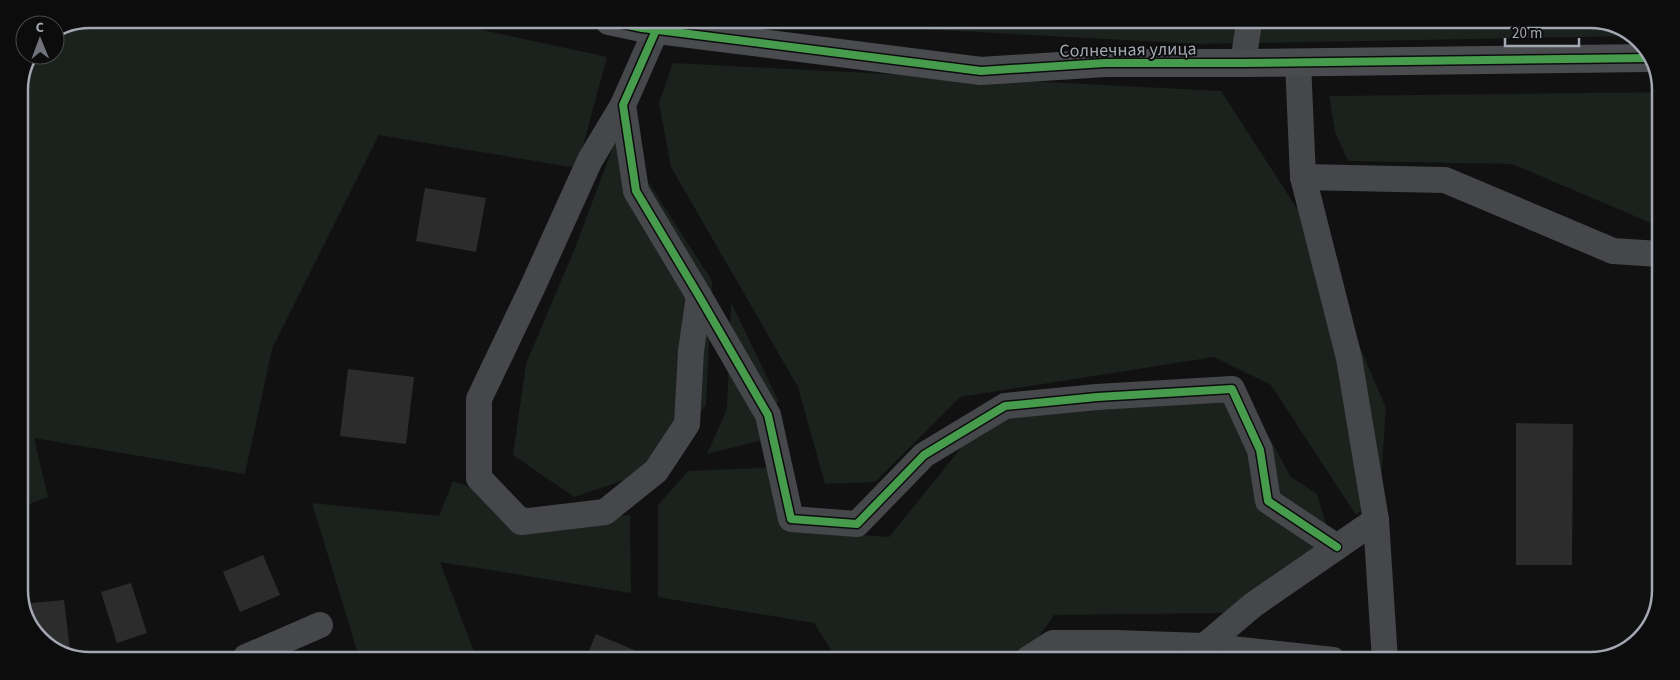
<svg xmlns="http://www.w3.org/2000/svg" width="1680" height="680" viewBox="0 0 1680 680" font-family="'Source Sans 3',sans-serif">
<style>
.green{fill:#1b211c}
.building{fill:#2c2c2d}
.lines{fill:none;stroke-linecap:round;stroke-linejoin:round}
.street{stroke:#46474a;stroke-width:26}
.secondary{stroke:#4a4b4e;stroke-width:28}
.cycleway-casing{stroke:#0c0c0d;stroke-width:11}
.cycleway{stroke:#469c4c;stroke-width:8}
.labels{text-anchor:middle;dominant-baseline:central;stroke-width:4;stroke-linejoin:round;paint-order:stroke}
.street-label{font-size:18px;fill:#a3a7b2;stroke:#0c0c0d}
.rim{fill:none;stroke:#a3a7b2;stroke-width:2.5}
</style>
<rect width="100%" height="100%" fill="#111112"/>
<!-- green -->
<g class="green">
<polygon points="90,19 436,20 607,57 577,168 379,135 272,349 245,474 34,438 48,497 19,508 19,86 33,55 55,55 55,33"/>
<polygon points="767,21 1617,24 1633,36 1199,44"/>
<polygon points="673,63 1221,91 1309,227 1386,408 1380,495 1356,515 1271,385 1214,357 960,397 875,482 825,484 798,387 671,167 659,103"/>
<polygon points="634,91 638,166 712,281 706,405 651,471 574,497 513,455 526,364 575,248"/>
<polygon points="1661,92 1660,224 1651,223 1512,164 1348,161 1335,132 1329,96"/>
<polygon points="731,302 778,400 767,439 707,454 727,409"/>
<polygon points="1147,396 1249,401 1291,477 1317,494 1330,537 1224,613 1054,615 1023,659 837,659 814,623 658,597 658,505 688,471 785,467 801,531 889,537 987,416"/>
<polygon points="453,481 567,521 630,515 631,593 440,562 476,657 359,657 312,503 439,516"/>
<polygon points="1136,639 1193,660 1064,659 1069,651"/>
</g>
<!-- building -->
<g class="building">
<polygon points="425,188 486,198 476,252 416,241"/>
<polygon points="348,369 414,377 406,444 340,436"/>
<polygon points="1516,423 1573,424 1572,565 1516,565"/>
<polygon points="263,555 280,595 240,612 223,572"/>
<polygon points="131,583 147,633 117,643 101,592"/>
<polygon points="64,600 70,650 57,651 33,633 22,604"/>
<polygon points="596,634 653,658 586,658"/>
</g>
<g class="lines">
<!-- street -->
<g class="street">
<polyline points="660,21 623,105 636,191 699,296 768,415 791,519 857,524 924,455 1005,406 1097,397 1232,389 1260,450 1268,501 1337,547"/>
<polyline points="1243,63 1249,23"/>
<polyline points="623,105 590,160 533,286 479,399 479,478 521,522 605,512 656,471 687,424 691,351 699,296"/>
<polyline points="1303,177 1445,180 1613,251 1659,254"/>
<polyline points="1376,520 1385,661"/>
<polyline points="246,657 320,625"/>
<polyline points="1028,659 1053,643 1115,643 1204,646 1333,660"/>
<polyline points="1188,660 1253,605 1376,520 1349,358 1303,177 1298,62"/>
</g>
<!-- secondary -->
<polyline class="secondary" points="609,21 642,28 981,71 1105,63 1243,63 1651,58"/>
<defs>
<g id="cycleway">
<polyline points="609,21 642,28 981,71 1105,63 1243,63 1651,58"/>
<polyline points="660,21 623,105 636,191 699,296 768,415 791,519 857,524 924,455 1005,406 1097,397 1232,389 1260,450 1268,501 1337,547"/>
</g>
</defs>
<!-- cycleway casing -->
<use href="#cycleway" class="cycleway-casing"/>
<!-- cycleway -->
<use href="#cycleway" class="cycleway"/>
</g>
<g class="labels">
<!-- street labels -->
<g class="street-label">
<text transform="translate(1128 50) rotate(-1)">Солнечная улица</text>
</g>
</g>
<!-- crop -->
<path d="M0 0H1680V680H0ZM90 28H1590A62 62 0 0 1 1652 90V590A62 62 0 0 1 1590 652H90A62 62 0 0 1 28 590V90A62 62 0 0 1 90 28Z" fill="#0c0c0d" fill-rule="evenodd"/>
<path class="rim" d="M90 28H1590A62 62 0 0 1 1652 90V590A62 62 0 0 1 1590 652H90A62 62 0 0 1 28 590V90A62 62 0 0 1 90 28Z"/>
<!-- north arrow -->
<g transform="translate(40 40) rotate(359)"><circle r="24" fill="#0c0c0d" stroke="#484a4f"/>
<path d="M0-4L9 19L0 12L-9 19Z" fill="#70727a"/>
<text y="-8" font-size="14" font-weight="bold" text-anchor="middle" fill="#a3a7b2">С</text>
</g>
<!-- scale -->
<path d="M1505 38v8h74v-8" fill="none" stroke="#a3a7b2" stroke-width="2.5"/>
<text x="1512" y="38" font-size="15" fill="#a3a7b2" stroke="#0c0c0d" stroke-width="4" paint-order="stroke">20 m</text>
</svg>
